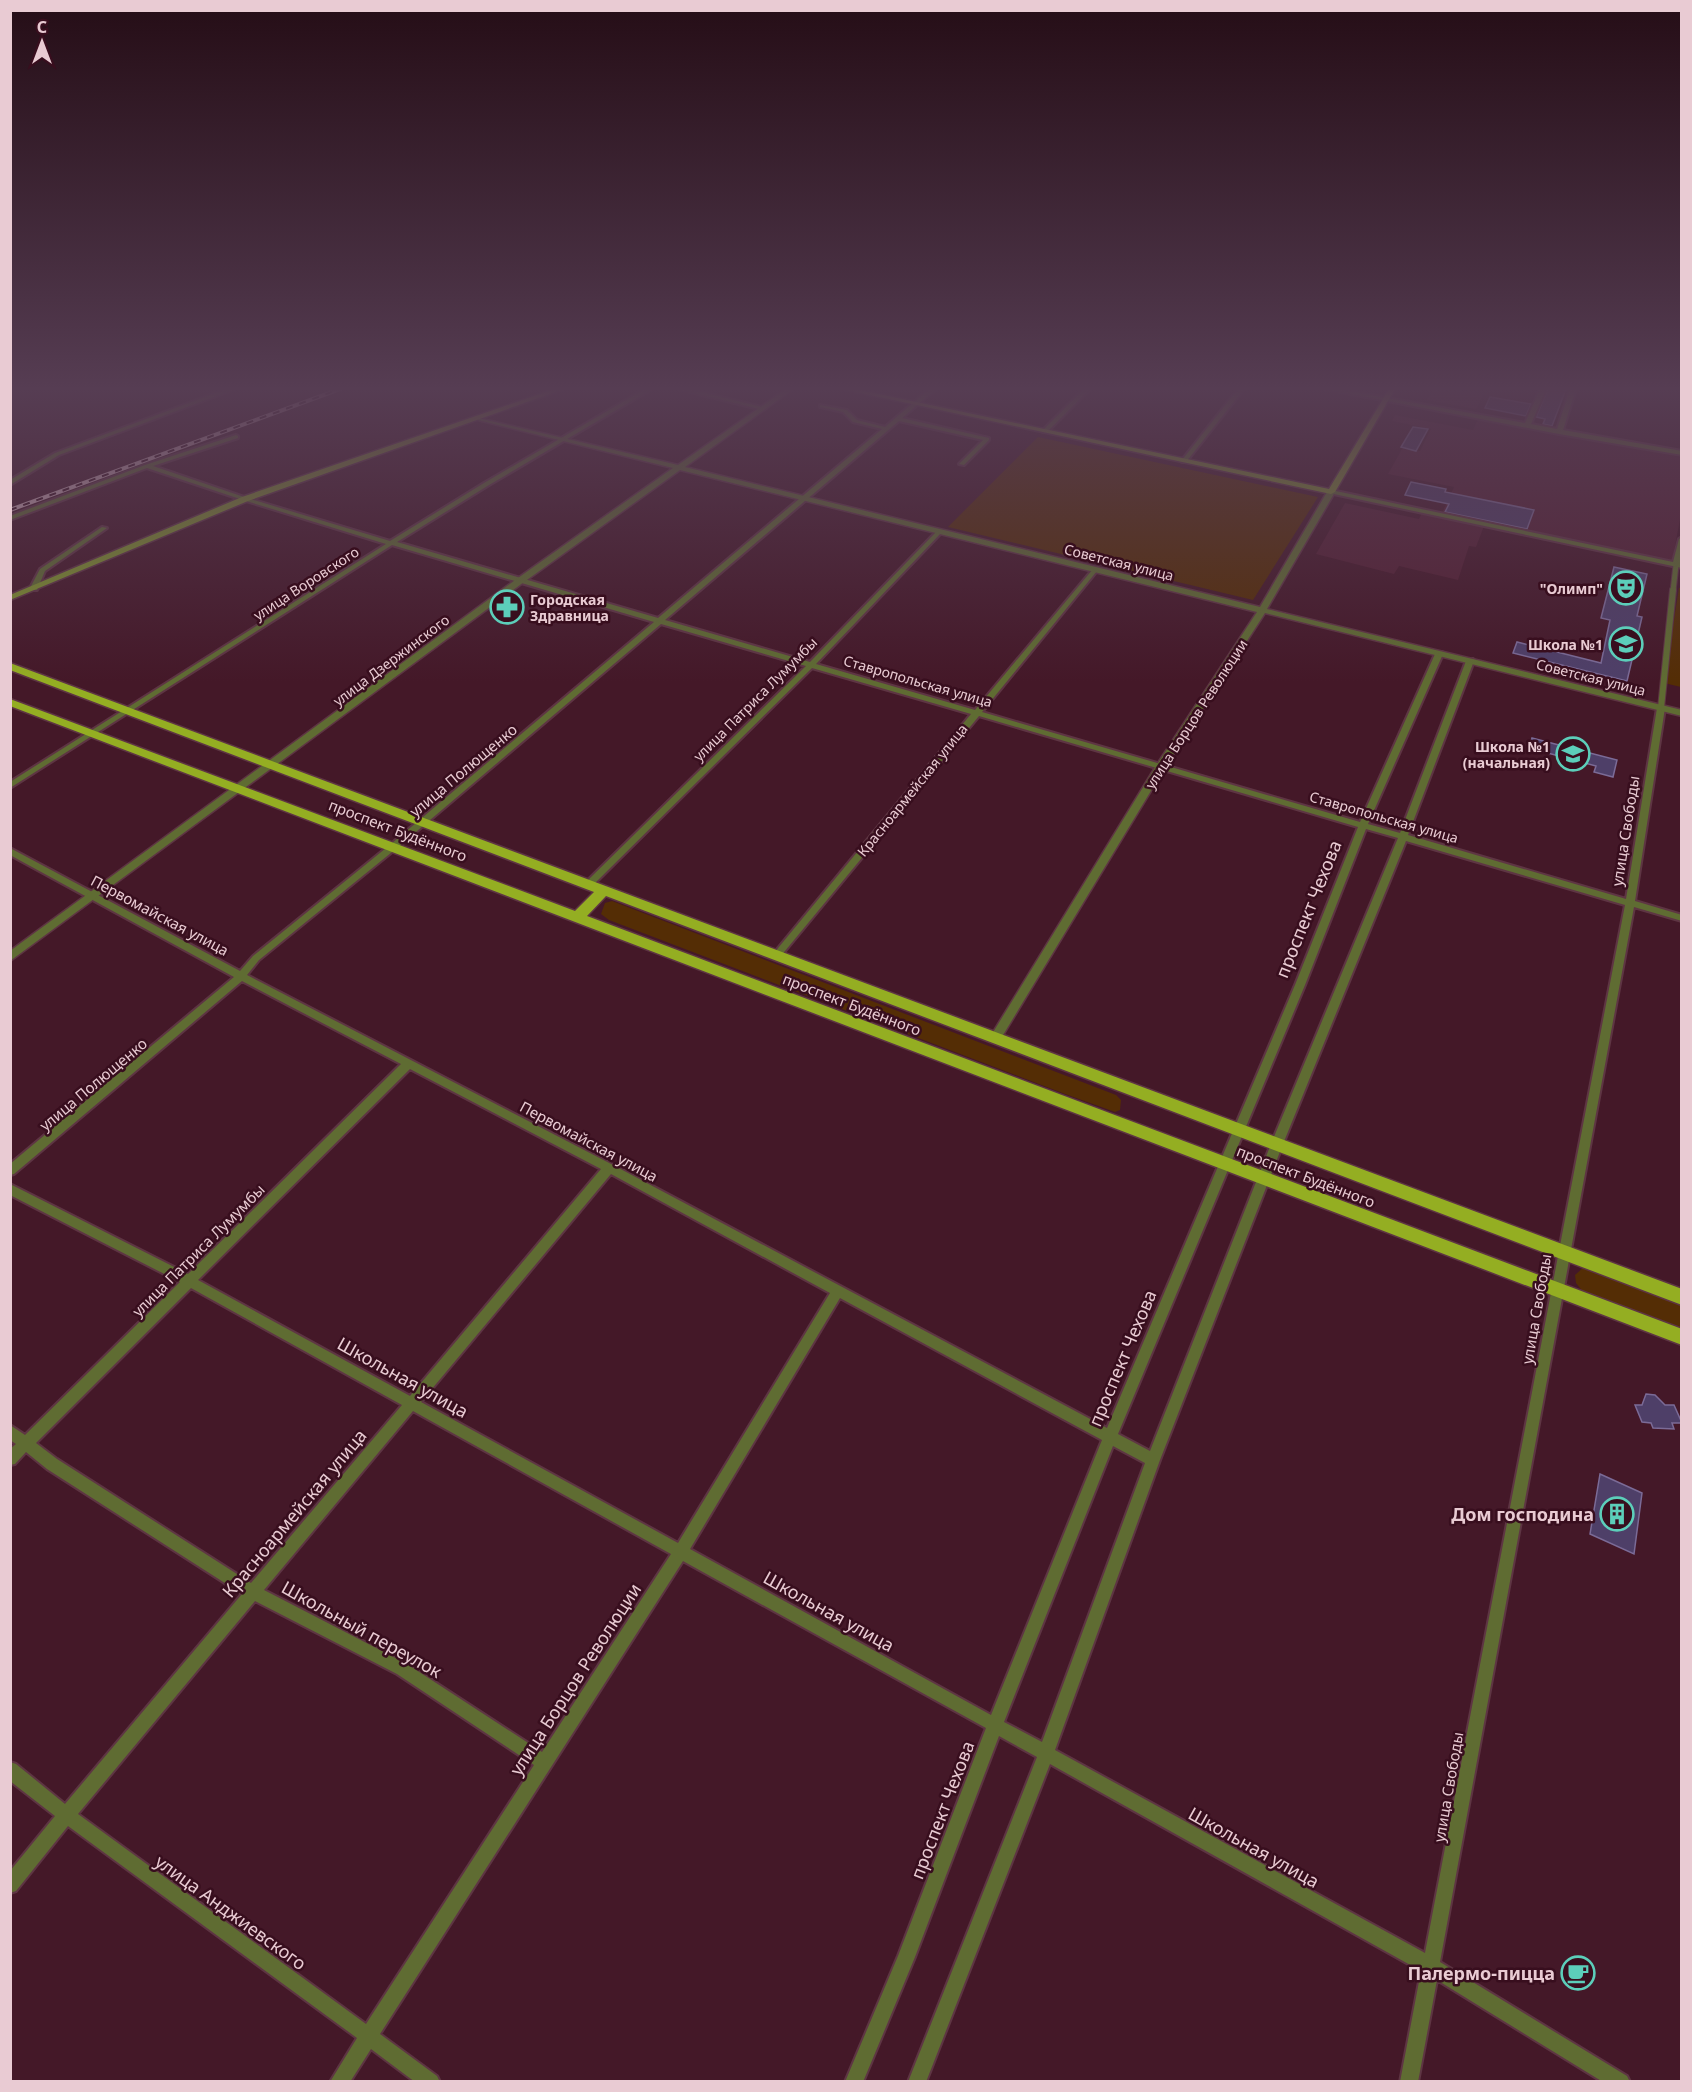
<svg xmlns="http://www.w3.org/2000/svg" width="1692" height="2092" viewBox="0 0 1692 2092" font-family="'Noto Sans',sans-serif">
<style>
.built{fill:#532033}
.green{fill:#542d05}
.building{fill:#4e3f68;stroke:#7b6b97;stroke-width:1.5}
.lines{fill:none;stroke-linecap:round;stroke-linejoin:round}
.pedestrian-far1-casing{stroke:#5e3543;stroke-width:7}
.pedestrian-casing{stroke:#5e3543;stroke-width:8}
.minor-casing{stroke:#5e3543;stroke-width:4}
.tertiary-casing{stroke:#5e3543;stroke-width:3}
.secondary-casing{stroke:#5e3543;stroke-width:3}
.primary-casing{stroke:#5e3543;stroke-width:3}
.pedestrian-far1{stroke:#5f6c32;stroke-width:5}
.pedestrian{stroke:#5f6c32;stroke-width:6}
.minor{fill:#5f6c32;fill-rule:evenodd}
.tertiary{fill:#5f6c32;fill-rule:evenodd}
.secondary{fill:#7d922d;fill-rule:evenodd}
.primary{fill:#94ae22;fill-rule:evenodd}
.rail-casing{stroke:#d1b1ba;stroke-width:4}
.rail{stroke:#380e1e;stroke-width:2;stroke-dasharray:7;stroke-linecap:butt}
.labels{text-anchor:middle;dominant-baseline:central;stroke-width:5;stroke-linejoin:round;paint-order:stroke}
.far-street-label{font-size:14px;fill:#e9cbd3;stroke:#380e1e}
.far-poi-label{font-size:14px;font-weight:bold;fill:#e9cbd3;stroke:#380e1e;text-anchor:end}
.street-label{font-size:15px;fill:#e9cbd3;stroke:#380e1e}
.near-street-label{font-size:18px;fill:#e9cbd3;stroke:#380e1e}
.near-poi-label{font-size:18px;font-weight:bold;fill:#e9cbd3;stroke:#380e1e;text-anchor:end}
</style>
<rect width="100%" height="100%" fill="#441828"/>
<!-- built -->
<g class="built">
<polygon points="1433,389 1455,389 1484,394 1476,409 1427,400"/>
<polygon points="1395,415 1473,430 1478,419 1681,457 1681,514 1672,562 1442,513 1454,487 1388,474 1402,449 1420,451 1431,429 1392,421"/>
<polygon points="1345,503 1419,519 1422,513 1484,526 1476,547 1469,546 1458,580 1399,566 1394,574 1316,554"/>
</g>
<!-- green -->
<g class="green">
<polygon points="1038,437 1318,497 1253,600 948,527"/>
<polygon points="1679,588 1682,588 1681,687 1664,683"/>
<polygon points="612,901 1116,1095 1121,1100 1120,1110 1115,1112 1065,1094 609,920 601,914 605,903"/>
<polygon points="1584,1267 1681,1303 1681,1331 1583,1292 1576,1283 1575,1275"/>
</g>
<!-- building -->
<g class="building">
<polygon points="1548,389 1566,389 1552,426 1543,424 1545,419 1536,417"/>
<polygon points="1490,397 1531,404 1526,416 1485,408"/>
<polygon points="1413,427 1428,429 1416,451 1401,447"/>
<polygon points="1411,482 1446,489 1445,492 1534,510 1527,529 1445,512 1449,504 1405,495"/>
<polygon points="1614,567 1647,574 1637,616 1642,617 1627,681 1513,653 1517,642 1601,663 1610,620 1601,618"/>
<polygon points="1532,738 1617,760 1613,777 1594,772 1596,766 1529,748"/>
<polygon points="1646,1394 1655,1395 1665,1405 1674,1405 1682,1423 1672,1423 1674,1429 1653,1428 1651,1423 1642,1422 1635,1405 1642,1405"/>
<polygon points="1600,1474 1642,1493 1634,1554 1590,1534"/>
</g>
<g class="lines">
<defs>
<polyline id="pedestrian-far1" points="1673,591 1676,565"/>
<polyline id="pedestrian" points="1661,708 1673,590"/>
<g id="minor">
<polygon points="226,389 235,389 59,455 10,485 10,480 55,453"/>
<path d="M645,389h7l-163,96 -92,57 261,76 224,-189 -29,-7 -10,-10 -23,-5v-2l27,5 10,10 28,7 44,-38h7l-34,29 87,20v2l-25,25 -5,-1 24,-24 -84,-19 -234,199 145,42 127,-131h4v2l-125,131 159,46 118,-141h4v2l-115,141 378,110 75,-168 7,-2 1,2 -75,170 32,9 66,-172 7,-2 1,2 -66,174 218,64 31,-191 4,-2 4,2 -30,193 47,14v6l-48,-14 -194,1055 187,114 3,6h-27l-166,-102 -19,102h-18l21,-111 -371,-207 -124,318h-18l129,-325 -38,-21 -84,221 -52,125h-18l53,-126 88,-228 -303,-167 -303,473 57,42 3,6h-25l-44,-33 -21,33h-20l27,-44 -289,-212 -52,65 -6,2v-22l45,-55 -45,-35v-19l6,2 49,40 177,-210 -195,-125 -21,-17 -11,12 -5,1v-16l6,-5 -6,-4v-15l15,10 155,-153 -170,-87v-11l178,90 213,-210 -159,-83 -228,193 -4,1v-11l224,-187 -224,-122v-7l230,123 13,-15 138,-112 263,-222 -262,-77 -382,243v-6l376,-238 -143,-44 -96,-32 -137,52v-4l135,-51 91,-30 2,1v2l-85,28 94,32 143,43 94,-58zM661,624l145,42 -221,217 -2,2 2,2h6l221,-219 159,46 -197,239 -2,2 2,2h6l199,-241 379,111 -63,158 -188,443 -494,-263 -366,-190 12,-15 138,-112zM1366,829l32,9 -127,306 -121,307 -32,-17 187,-449zM1406,841l219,64 -200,1048 -370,-203 105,-290 123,-316zM410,1069l191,100 -191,227 -212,-116zM611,1174l219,119 -152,250 -257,-141zM191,1288l211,117 -151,178 -194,-124 -21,-16zM840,1298l262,142 -111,275 -301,-166zM413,1411l258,143 -129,198 -135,-88 -143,-74zM1113,1446l32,17 -103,279 -38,-20zM255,1601l142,73 137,91 -168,259 -288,-210z"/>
<polygon points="678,389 689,389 766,408 763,410"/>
<polygon points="1084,389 1090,389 1047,432 1043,432 1043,430"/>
<polygon points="1238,389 1244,389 1186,462 1182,462 1182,460"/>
<polygon points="1325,389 1338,389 1525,423 1540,389 1546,389 1531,424 1557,429 1570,389 1576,389 1563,430 1682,451 1682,455 1559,434"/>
<polygon points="1331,490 1673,562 1679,539 1682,537 1680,563 1682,564 1682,568 1329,493 1329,491"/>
<polygon points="102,527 107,528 45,571 37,590 31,590 30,588 40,569"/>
</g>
<polygon id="tertiary" points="786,389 793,389 685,467 1260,607 1327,492 1334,490 1335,492 1267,609 1682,710 1682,716 1265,613 1166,766 1000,1040 992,1040 990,1037 992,1034 1156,766 1257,612 680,470 524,582 10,961 10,951 518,578 673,468 478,420 478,418 678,465"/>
<g id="secondary">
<polygon points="554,389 564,389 248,501 10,600 10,595 242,497"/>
<polygon points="842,389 855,389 1329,489 1389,389 1395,389 1335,492 1331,494"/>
</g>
<polygon id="primary" points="10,663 1682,1289 1682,1305 606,896 587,916 1682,1329 1682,1345 10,706 10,699 575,911 594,892 10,670"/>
</defs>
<!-- pedestrian-far1 casing -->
<use href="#pedestrian-far1" class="pedestrian-far1-casing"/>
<!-- pedestrian casing -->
<use href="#pedestrian" class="pedestrian-casing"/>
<!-- minor casing -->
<use href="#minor" class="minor-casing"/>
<!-- tertiary casing -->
<use href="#tertiary" class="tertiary-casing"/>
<!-- secondary casing -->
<use href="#secondary" class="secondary-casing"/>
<!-- primary casing -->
<use href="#primary" class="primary-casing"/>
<!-- pedestrian-far1 -->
<use href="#pedestrian-far1" class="pedestrian-far1"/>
<!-- pedestrian -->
<use href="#pedestrian" class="pedestrian"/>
<!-- minor -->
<use href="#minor" class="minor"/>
<!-- tertiary -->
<use href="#tertiary" class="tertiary"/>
<!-- secondary -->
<use href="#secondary" class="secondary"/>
<!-- primary -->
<use href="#primary" class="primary"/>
<defs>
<polyline id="rail" points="10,510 340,389"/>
</defs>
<!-- rail casing -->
<use href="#rail" class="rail-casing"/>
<!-- rail -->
<use href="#rail" class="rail"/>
</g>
<!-- sky -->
<linearGradient id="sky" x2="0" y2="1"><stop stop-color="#250d16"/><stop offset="0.57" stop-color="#563d53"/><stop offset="1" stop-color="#563d53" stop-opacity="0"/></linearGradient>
<rect width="1692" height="682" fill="url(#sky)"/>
<!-- icons -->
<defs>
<symbol id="theatre-ring" viewBox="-11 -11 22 22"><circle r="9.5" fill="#380e1e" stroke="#5cceba" stroke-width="1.5"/><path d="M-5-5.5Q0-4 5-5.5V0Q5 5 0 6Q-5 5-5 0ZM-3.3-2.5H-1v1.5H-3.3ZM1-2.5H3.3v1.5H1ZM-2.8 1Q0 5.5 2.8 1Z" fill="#5cceba"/></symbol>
<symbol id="pharmacy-ring" viewBox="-11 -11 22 22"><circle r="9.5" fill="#380e1e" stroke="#5cceba" stroke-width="1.5"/><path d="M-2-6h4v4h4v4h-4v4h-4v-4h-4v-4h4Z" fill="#5cceba"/></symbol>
<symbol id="school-ring" viewBox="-11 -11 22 22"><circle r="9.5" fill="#380e1e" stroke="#5cceba" stroke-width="1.5"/><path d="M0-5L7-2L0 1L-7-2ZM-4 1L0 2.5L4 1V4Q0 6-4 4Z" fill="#5cceba"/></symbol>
<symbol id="building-ring" viewBox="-11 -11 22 22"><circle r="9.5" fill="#380e1e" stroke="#5cceba" stroke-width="1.5"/><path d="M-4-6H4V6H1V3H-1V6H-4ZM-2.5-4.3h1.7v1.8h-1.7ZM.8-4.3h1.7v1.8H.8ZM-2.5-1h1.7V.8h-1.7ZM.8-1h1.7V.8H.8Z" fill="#5cceba"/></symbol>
<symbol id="cafe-ring" viewBox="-11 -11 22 22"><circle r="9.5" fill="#380e1e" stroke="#5cceba" stroke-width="1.5"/><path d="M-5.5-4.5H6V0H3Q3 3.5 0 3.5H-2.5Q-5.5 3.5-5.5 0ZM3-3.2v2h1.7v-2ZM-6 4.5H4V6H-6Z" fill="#5cceba"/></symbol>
</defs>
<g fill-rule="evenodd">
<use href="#theatre-ring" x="1607" y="569" width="38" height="38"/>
<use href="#pharmacy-ring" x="488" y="588" width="38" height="38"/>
<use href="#school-ring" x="1607" y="625" width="38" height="38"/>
<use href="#school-ring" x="1554" y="735" width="38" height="38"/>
<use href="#building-ring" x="1598" y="1495" width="38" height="38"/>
<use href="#cafe-ring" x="1559" y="1954" width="38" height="38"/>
</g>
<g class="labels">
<!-- far-street labels -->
<g class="far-street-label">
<text transform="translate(1119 562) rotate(14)">Советская улица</text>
<text transform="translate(306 583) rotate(-33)">улица Воровского</text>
<text transform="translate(391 660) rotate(-37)">улица Дзержинского</text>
<text transform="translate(1591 677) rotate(14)">Советская улица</text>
<text transform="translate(918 681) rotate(16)">Ставропольская улица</text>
<text transform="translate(755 699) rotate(-45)">улица Патриса Лумумбы</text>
<text transform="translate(1196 714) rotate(-57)">улица Борцов Революции</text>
<text transform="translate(912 790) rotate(-51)">Красноармейская улица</text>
<text transform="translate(1384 817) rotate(16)">Ставропольская улица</text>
</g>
<!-- far-poi labels -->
<g class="far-poi-label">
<text x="1603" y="588">"Олимп"</text>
<text x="530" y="599" text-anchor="start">Городская<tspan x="530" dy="16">Здравница</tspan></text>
<text x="1603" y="644">Школа №1</text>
<text x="1550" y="746">Школа №1<tspan x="1550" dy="16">(начальная)</tspan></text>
</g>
<!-- street labels -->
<g class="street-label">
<text transform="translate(463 770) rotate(-40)">улица Полющенко</text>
<text transform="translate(398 830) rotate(21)">проспект Будённого</text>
<text transform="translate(1625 831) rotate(-81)">улица Свободы</text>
<text transform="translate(160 915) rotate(28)">Первомайская улица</text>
<text transform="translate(852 1004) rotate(21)">проспект Будённого</text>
<text transform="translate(93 1084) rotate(-40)">улица Полющенко</text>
<text transform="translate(589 1141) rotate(28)">Первомайская улица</text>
<text transform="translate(1306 1176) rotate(21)">проспект Будённого</text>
<text transform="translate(198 1250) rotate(-45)">улица Патриса Лумумбы</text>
<text transform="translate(1536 1309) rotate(-80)">улица Свободы</text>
<text transform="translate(1448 1787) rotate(-80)">улица Свободы</text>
</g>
<!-- near-street labels -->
<g class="near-street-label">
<text transform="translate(1308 909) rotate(-68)">проспект Чехова</text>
<text transform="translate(1122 1358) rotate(-67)">проспект Чехова</text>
<text transform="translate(403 1377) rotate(29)">Школьная улица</text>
<text transform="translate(294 1513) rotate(-50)">Красноармейская улица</text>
<text transform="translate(829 1611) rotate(29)">Школьная улица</text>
<text transform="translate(362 1629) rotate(29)">Школьный переулок</text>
<text transform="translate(575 1679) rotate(-57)">улица Борцов Революции</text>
<text transform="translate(942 1810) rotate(-69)">проспект Чехова</text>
<text transform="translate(1254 1847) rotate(29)">Школьная улица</text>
<text transform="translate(231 1912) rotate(36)">улица Анджиевского</text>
</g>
<!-- near-poi labels -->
<g class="near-poi-label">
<text x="1594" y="1514">Дом господина</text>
<text x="1555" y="1973">Палермо-пицца</text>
</g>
</g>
<!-- border -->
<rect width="1692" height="2092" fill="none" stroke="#e9cbd3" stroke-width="24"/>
<!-- north arrow -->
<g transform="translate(42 42)" stroke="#380e1e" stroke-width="4.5" paint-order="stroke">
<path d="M0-4.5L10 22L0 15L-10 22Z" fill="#e9cbd3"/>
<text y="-9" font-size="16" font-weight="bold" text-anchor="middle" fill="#e9cbd3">С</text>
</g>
</svg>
